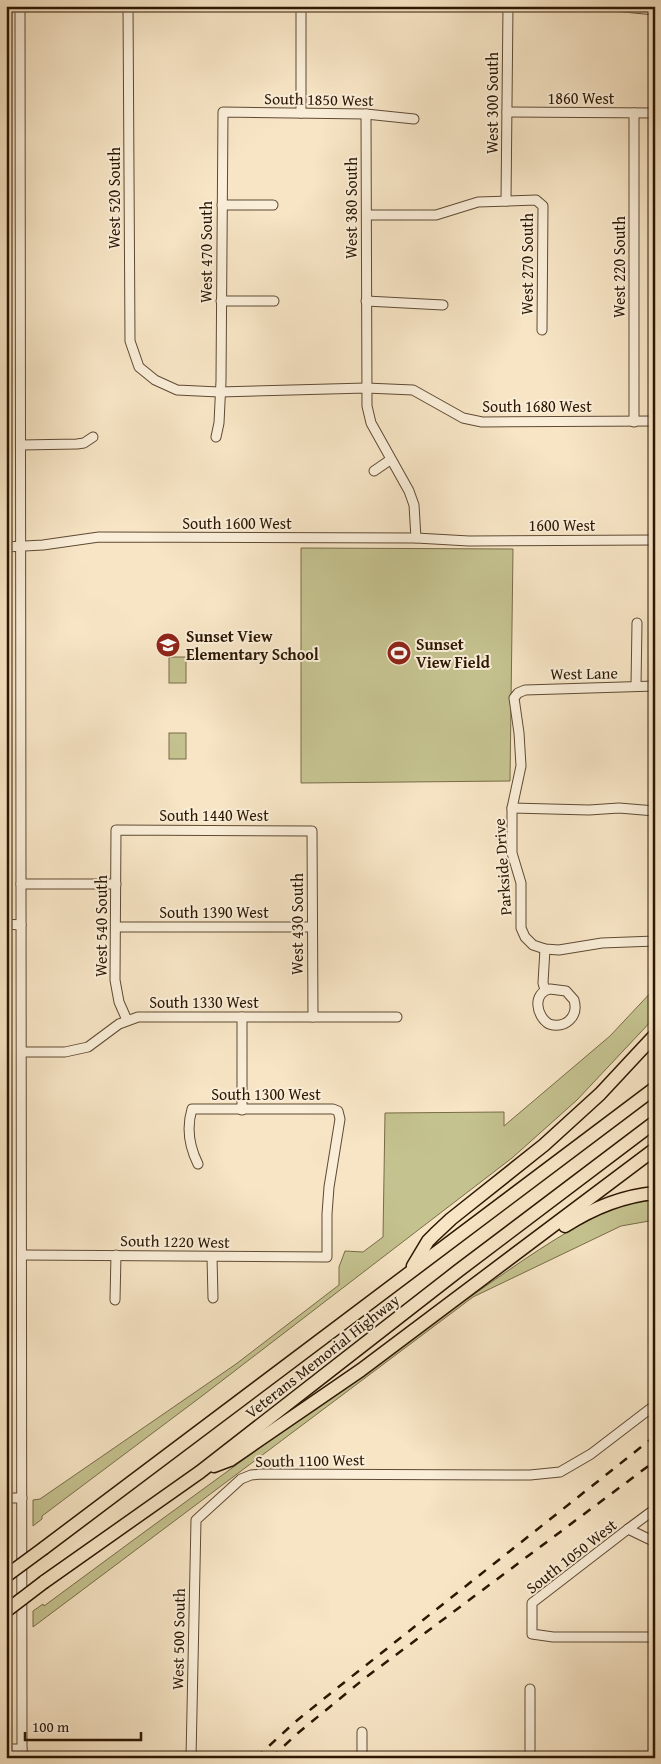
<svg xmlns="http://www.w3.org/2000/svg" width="661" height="1764" viewBox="0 0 661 1764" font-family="'Gentium Book Plus',serif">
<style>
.green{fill:#c4c28f;stroke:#786c48}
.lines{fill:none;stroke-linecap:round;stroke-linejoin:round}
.minor-casing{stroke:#5f4a33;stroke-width:11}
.highway-casing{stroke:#2c1702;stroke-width:15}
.minor{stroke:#faeed9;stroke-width:9}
.highway{stroke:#f7e5c5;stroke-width:12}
.rail{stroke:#2c1702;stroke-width:2.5;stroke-dasharray:9 9;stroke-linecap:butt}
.highway-bridge-casing{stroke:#2c1702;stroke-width:15;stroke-linecap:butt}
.highway-bridge{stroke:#f7e5c5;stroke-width:12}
.labels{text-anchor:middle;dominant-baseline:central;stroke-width:4;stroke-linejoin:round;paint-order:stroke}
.street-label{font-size:16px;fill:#2c1702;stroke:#faeed9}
.poi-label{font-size:16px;font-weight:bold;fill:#2c1702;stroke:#faeed9;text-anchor:start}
</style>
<rect width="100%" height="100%" fill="#f7e5c5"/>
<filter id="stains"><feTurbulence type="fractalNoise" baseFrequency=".004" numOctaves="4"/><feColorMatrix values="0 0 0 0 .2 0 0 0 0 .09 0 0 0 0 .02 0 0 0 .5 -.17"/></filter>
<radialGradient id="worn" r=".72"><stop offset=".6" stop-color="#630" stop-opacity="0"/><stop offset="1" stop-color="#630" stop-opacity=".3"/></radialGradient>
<!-- green -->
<g class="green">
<polygon points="301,548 513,549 510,781 301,783"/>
<rect x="169" y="657" width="17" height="26"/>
<rect x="169" y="733" width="17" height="26"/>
<polygon points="655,988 655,1017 577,1100 512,1158 202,1396 42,1516 42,1519 33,1526 33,1500 40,1499 236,1364 339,1285 339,1267 345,1251 363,1252 383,1237 385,1113 504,1112 504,1126 610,1036"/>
<path d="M638,1200h17v20l-34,6 -148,71 -440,330v-16l10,-7 1,2c120,-89 241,-177 363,-264 39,-28 78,-56 118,-83 36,-24 71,-46 113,-59z"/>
</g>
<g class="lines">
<defs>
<g id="minor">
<polyline points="20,6 22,1758"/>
<polyline points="128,6 130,341 139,367 155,380 177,390 219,392 366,388 413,390 463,418 482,422 655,421"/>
<polyline points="301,6 301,113"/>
<polyline points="614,6 655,10"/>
<polyline points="507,112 655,113"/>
<polyline points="366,114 367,406 371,423 409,491 414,505 416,538"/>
<polyline points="506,201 508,6"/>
<polyline points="222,205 273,205"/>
<polyline points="367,215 436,215 478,202 536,200 543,206 542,330"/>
<polyline points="221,301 274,301"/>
<polyline points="366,301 443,305"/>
<polyline points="634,422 634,113"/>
<polyline points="216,437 219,423 221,381 223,112 366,114 414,119"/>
<polyline points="21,445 77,444 84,443 93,437"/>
<polyline points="374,471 390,460"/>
<polyline points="6,547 43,545 99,537 416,538 469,541 655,540"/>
<polyline points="636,686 637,623"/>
<polyline points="655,686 525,690 518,693 514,698 519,733 521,766 512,808 512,853 521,883 521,928 525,937 533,945 545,949 559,950 602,943 655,941"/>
<polyline points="512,808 589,810 619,808 655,811"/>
<polyline points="21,884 116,884"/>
<polyline points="6,924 21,925"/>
<polyline points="116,927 312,927"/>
<polyline points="545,949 543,983 545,990"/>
<path d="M550,989l16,2 8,9c5,17 -9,29 -25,24 -13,-8 -17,-31 1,-35z"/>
<polyline points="242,1017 242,1110"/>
<polyline points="127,1020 119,1002 115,980 116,830 312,831 313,1017"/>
<polyline points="22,1052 65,1052 88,1047 119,1024 138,1017 397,1017"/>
<path d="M22,1255l305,2v-43l2,-27 11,-68 -2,-8 -5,-2h-141c-6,20 -3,37 6,55"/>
<polyline points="212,1257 213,1298"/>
<polyline points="115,1300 116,1255"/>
<polyline points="6,1498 22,1498"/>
<polyline points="628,1529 655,1509"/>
<polyline points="655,1542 628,1529 532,1603 532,1634 553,1637 655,1637"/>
<polyline points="6,1749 22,1749"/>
<polyline points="191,1758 196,1520 241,1479 251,1475 261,1474 530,1475 560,1472 591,1454 655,1405"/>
<polyline points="362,1758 362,1732"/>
<polyline points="530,1758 530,1689"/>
</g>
<g id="highway">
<path d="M565,1226c28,-18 57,-30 90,-33"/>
<polyline points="413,1266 428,1241 435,1234 451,1219 544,1145 600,1094 655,1035"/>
<polyline points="214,1466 230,1460 361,1370 655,1149"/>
<polyline points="44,1548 655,1088"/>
<polyline points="44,1582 200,1472 458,1271 655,1122"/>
</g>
</defs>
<!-- minor casing -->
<use href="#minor" class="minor-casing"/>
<!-- highway casing -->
<use href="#highway" class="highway-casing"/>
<!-- minor -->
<use href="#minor" class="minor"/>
<!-- highway -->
<use href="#highway" class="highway"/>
<!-- rail -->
<g class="rail">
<polyline points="256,1758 295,1722 336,1689 655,1436"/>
<polyline points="271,1758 298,1733 365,1678 655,1461"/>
</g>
<defs>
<g id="highway-bridge">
<polyline points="6,1576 44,1548"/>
<polyline points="6,1611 44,1582"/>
</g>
</defs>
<!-- highway-bridge casing -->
<use href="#highway-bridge" class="highway-bridge-casing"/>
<!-- highway-bridge -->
<use href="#highway-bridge" class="highway-bridge"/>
</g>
<!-- icons -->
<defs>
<symbol id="school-disc" viewBox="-11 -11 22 22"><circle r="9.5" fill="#8f2418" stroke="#faeed9"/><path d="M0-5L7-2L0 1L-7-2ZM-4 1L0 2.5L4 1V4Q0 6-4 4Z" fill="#fff"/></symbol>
<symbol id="stadium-disc" viewBox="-11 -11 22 22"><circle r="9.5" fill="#8f2418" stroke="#faeed9"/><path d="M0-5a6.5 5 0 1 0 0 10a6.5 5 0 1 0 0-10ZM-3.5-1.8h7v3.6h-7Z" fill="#fff"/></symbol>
</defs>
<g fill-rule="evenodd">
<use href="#school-disc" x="154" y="631" width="28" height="28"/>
<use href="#stadium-disc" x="385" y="639" width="28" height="28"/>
</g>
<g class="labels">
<!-- street labels -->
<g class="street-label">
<text x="581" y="98">1860 West</text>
<text transform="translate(319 99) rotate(1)">South 1850 West</text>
<text transform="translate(492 103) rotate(-90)">West 300 South</text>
<text transform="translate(114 198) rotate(-90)">West 520 South</text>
<text transform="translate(351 208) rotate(-90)">West 380 South</text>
<text transform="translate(206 252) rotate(-90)">West 470 South</text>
<text transform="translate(527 264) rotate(-90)">West 270 South</text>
<text transform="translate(619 267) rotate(-90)">West 220 South</text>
<text x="537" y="406">South 1680 West</text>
<text x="237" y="523">South 1600 West</text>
<text x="562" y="525">1600 West</text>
<text transform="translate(584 673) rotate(-1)">West Lane</text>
<text x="214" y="815">South 1440 West</text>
<text transform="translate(502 867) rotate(-94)">Parkside Drive</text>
<text x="214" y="912">South 1390 West</text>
<text transform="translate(297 924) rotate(-90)">West 430 South</text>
<text transform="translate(101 926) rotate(-90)">West 540 South</text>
<text x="204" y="1002">South 1330 West</text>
<text x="266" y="1094">South 1300 West</text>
<text transform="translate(175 1241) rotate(1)">South 1220 West</text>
<text transform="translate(322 1356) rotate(-38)">Veterans Memorial Highway</text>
<text transform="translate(310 1460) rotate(-1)">South 1100 West</text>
<text transform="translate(571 1556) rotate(-38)">South 1050 West</text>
<text transform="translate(178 1639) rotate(-89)">West 500 South</text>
</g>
<!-- poi labels -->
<g class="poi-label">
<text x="186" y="636">Sunset View<tspan x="186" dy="18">Elementary School</tspan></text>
<text x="416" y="644">Sunset<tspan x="416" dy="18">View Field</tspan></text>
</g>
</g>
<!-- margin -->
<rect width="661" height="1764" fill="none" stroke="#f7e5c5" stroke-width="25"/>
<rect x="8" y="8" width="646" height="1749" fill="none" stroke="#2c1702" stroke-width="2.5"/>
<rect x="12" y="12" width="636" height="1739" fill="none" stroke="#2c1702"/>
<!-- scale -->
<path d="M25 1732v8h116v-8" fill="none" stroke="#2c1702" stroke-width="2.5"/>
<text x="32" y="1732" font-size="15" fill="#2c1702" stroke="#faeed9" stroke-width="4" paint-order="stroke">100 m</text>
<rect width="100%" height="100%" filter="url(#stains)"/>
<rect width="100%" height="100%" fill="url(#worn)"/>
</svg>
